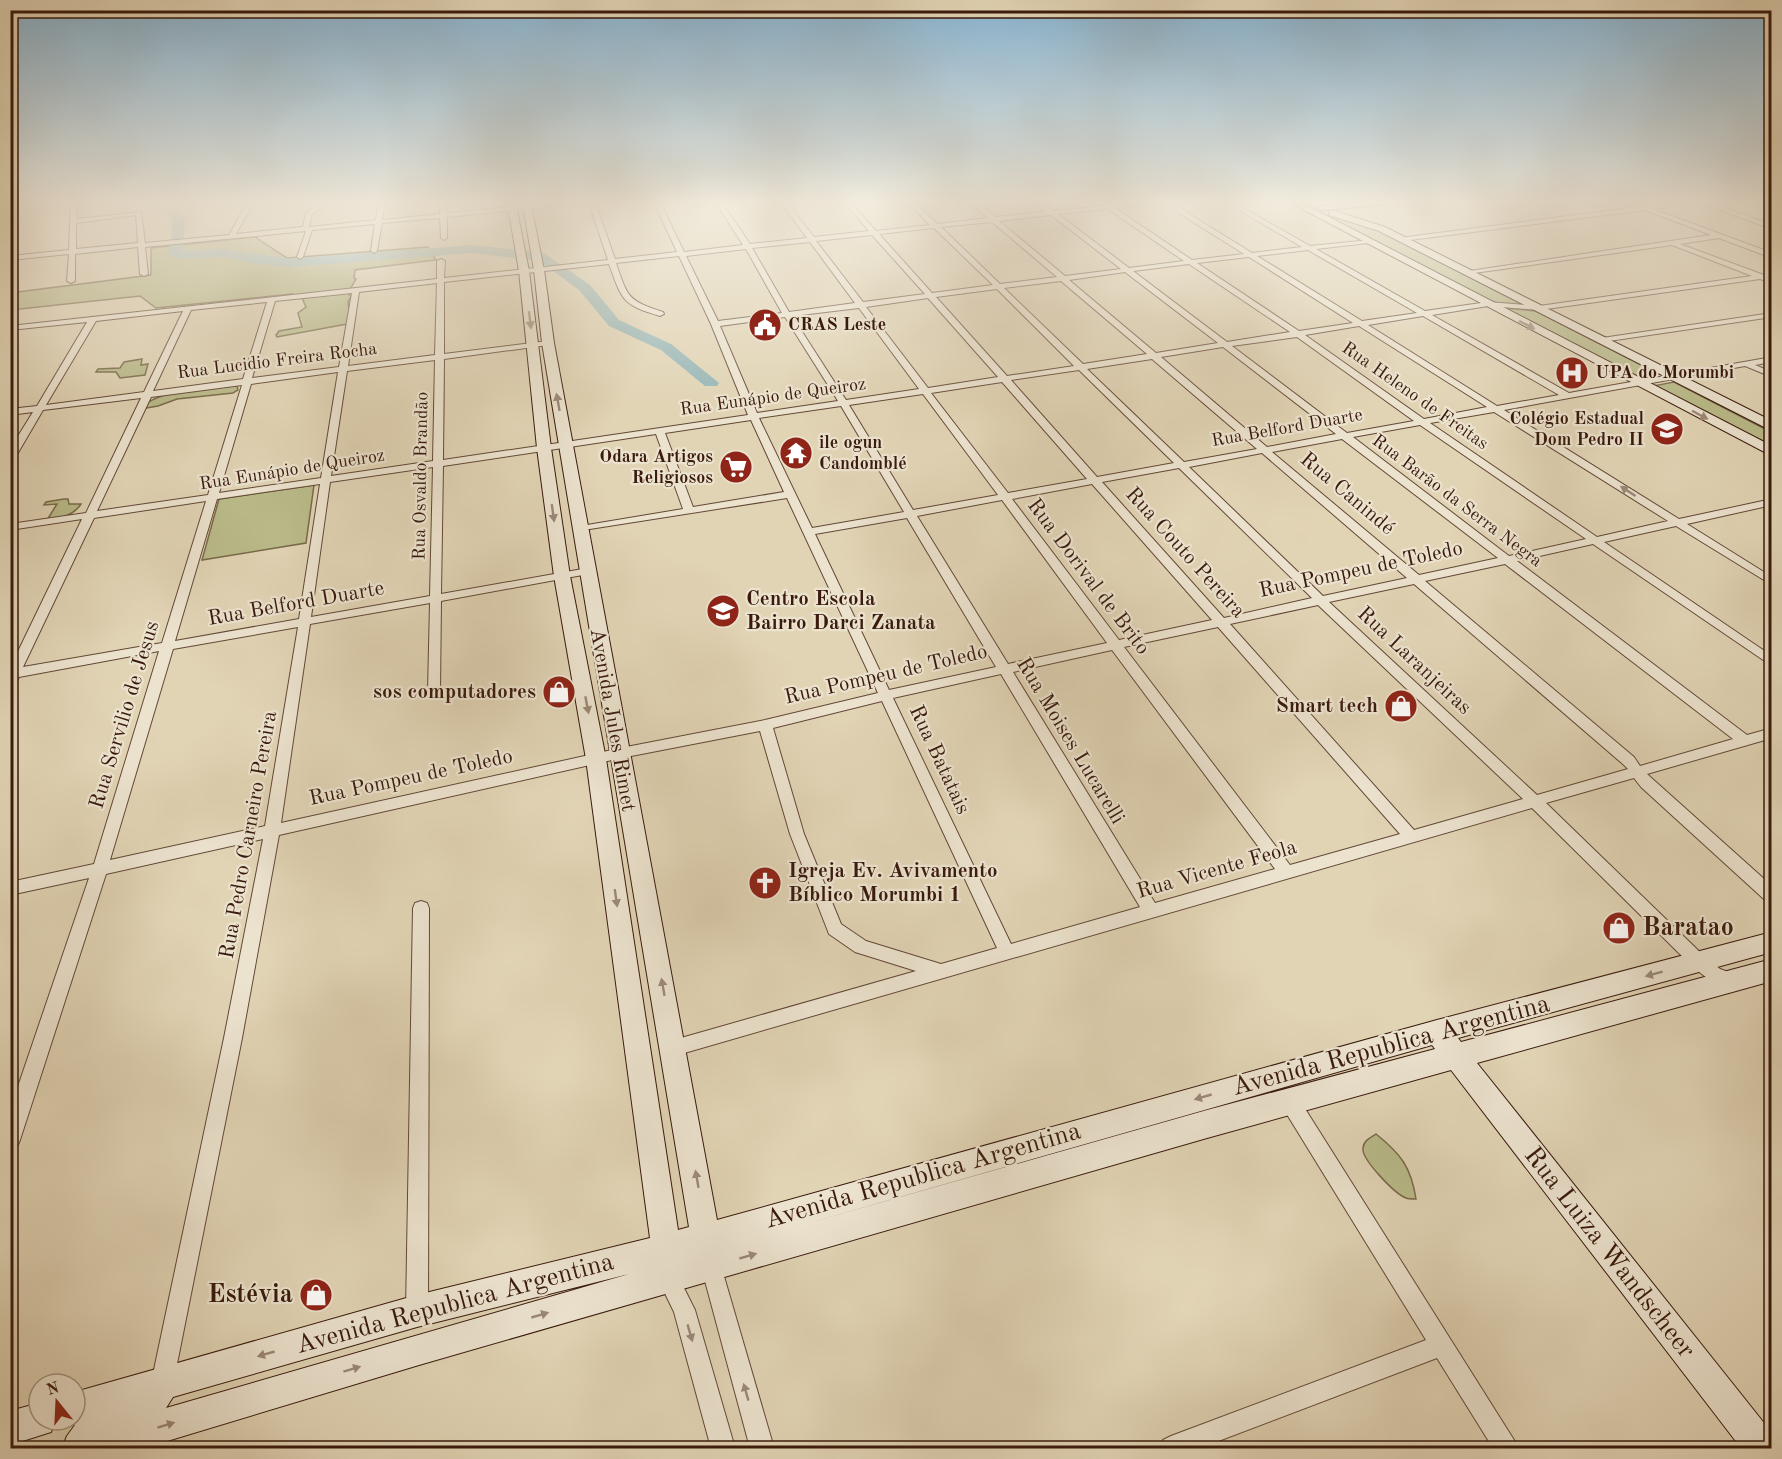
<svg xmlns="http://www.w3.org/2000/svg" width="1782" height="1459" viewBox="0 0 1782 1459" font-family="'Old Standard TT',serif">
<style>
.green{fill:#b9bb89;stroke:#796a4b;stroke-width:1.5}
.lines{fill:none;stroke-linecap:round;stroke-linejoin:round}
.river{fill:#97b6b7;fill-rule:evenodd}
.minor-casing{stroke:#634837;stroke-width:2}
.tertiary-casing{stroke:#634837;stroke-width:3}
.secondary-casing{stroke:#391a0d;stroke-width:2}
.minor{fill:#ece3cf;fill-rule:evenodd}
.tertiary{fill:#ece3cf;fill-rule:evenodd}
.secondary{fill:#ece3cf;fill-rule:evenodd}
.oneway{fill:#9b8978}
.labels{text-anchor:middle;dominant-baseline:central;stroke-width:4.5;stroke-linejoin:round;paint-order:stroke}
.far-poi-label{font-size:18px;font-weight:bold;fill:#391a0d;stroke:#ece3cf;text-anchor:start}
.far-street-label{font-size:18px;fill:#391a0d;stroke:#ece3cf}
.street-label{font-size:21px;fill:#391a0d;stroke:#ece3cf}
.poi-label{font-size:21px;font-weight:bold;fill:#391a0d;stroke:#ece3cf;text-anchor:start}
.near-poi-label{font-size:26px;font-weight:bold;fill:#391a0d;stroke:#ece3cf;text-anchor:start}
.near-street-label{font-size:26px;fill:#391a0d;stroke:#ece3cf}
</style>
<rect width="100%" height="100%" fill="#e1d4b5"/>
<filter id="stains"><feTurbulence type="fractalNoise" baseFrequency=".00333" numOctaves="4"/><feColorMatrix values="0 0 0 0 .2 0 0 0 0 .09 0 0 0 0 .02 0 0 0 .5 -.17"/></filter>
<radialGradient id="worn" r=".72"><stop offset=".6" stop-color="#630" stop-opacity="0"/><stop offset="1" stop-color="#630" stop-opacity=".3"/></radialGradient>
<!-- green -->
<g class="green">
<polygon points="1329,215 1378,230 1527,305 1489,302 1324,216"/>
<polygon points="255,237 287,258 428,247 436,260 355,270 354,278 356,279 348,293 351,297 348,302 350,319 347,324 277,337 276,335 279,331 302,327 298,313 306,307 302,298 289,298 292,294 156,308 140,296 11,310 10,293 151,275 151,248"/>
<polygon points="1503,308 1536,311 1659,374 1637,378"/>
<polygon points="142,359 141,365 148,364 145,375 120,378 116,372 96,372 98,369 120,368 124,362"/>
<polygon points="1674,382 1771,432 1771,448 1653,386"/>
<path d="M233,385l4,1 1,4 -5,3 -56,6 -19,7 -17,3c15,-20 67,-20 92,-24z"/>
<polygon points="314,485 306,543 202,560 219,499"/>
<path d="M64,499h4l1,5h12c-7,11 -21,15 -34,16l10,-16 -13,1 2,-3z"/>
<path d="M1376,1134c25,20 35,33 40,65 -2,0 -8,0 -10,-1 -11,-4 -45,-39 -43,-50 1,-8 7,-10 13,-14z"/>
</g>
<g class="lines">
<!-- river -->
<polygon class="river" points="142,200 156,200 183,215 185,218 183,251 224,249 291,259 471,245 544,253 590,285 619,320 671,344 719,383 717,386 705,386 661,350 609,326 580,291 540,261 471,253 291,267 252,263 224,257 176,259 169,255 173,219"/>
<defs>
<g id="minor">
<polygon points="41,200 38,202 10,205 10,201"/>
<path d="M71,200h6v19l64,-7 4,31 84,-8 20,-35h6l-19,34 67,-7 3,-14 7,-5 -32,-8 38,5 21,-5h10l-29,8 -9,6 -3,13 67,-7 3,-20h6l-3,20 58,-6v-14h6l1,13 136,-13h21l-9,2 20,57 62,-7 -24,-52h6l25,52 59,-7 -29,-45h6l30,44 57,-6 -28,-38h6l29,37 55,-6 -27,-31h6l28,31 54,-6 -24,-25h6l25,24 51,-6 -20,-18h7l20,17 51,-5 -14,-12h7l15,11 49,-5 3,-3 4,2 64,-5 -4,2 82,51 50,-6 -80,-47h7l81,46 60,-6 -2,3 -52,6 109,62 63,-9 51,4 213,-30 -80,-31 -205,29 -4,-2 248,-37 -66,-25 -243,31 -2,-3 237,-31 -16,-7h8l17,6 58,-6 68,25v4l-72,-26 -47,6 119,44v5l-53,-20 -39,6 92,34v5l-12,-4 -221,31 -51,-4 -56,9 137,78 203,-36v5l-17,3 17,7v5l-27,-11 -241,44 175,109 93,-20v6l-85,19 85,53v8l-96,-59 -72,16 168,114v10l-179,-122 -76,17 230,174 25,-7v10l-125,36 125,112v16l-6,-1 -125,-114 -7,-9 -88,25 159,154 15,12 17,6 2,5 -2,5c-15,6 -33,-9 -44,-18l-161,-159 -858,248 -6,-2 -3,-6 3,-6 6,-2 242,-69 -61,-19 -26,-18 -39,-100 -30,-103 -139,27 -342,77 -37,203 -69,346 -3,8 -8,3 -8,-3 -3,-8 73,-346 39,-199 -157,35 -86,266 -3,7 -7,2v-39l79,-232 -79,17v-13l84,-18 65,-213 -140,26 -2,4 -7,1v-14l72,-149 -72,11v-6l76,-11 55,-115 -98,12 -28,48 -5,3v-12l23,-37 -23,3v-6l27,-3 50,-84 -77,8v-4l427,-47v-18l4,-2 4,2 -1,17 164,-18 -19,-57 -142,14v21l-3,2 -3,-2 -1,-20 -58,5 -5,28 -3,2 -3,-2 4,-27 -63,6 -9,27 -3,2 -3,-2 9,-26 -161,16 3,27 -4,2 -4,-2 -2,-27 -63,7v27l-4,2 -4,-2 2,-27 -59,6v-4l59,-6zM1163,203l81,51 -52,6 -77,-52zM1108,209l76,52 -55,7 -71,-54zM136,215l2,28 -62,6v-26zM1051,215l70,54 -56,7 -66,-55zM992,222l65,55 -57,7 -59,-57zM934,228l59,57 -61,8 -53,-59zM872,235l53,59 -62,8 -47,-61zM810,242l45,61 -66,9 -37,-64zM746,249l36,64 -64,8 -32,-65zM1308,250l109,63 -55,8 -105,-65zM679,256l32,68 37,91 -305,45 1,-101 104,-14 4,-2 -4,-2 -104,13v-72l165,-18c13,36 13,41 51,52l4,-2 -1,-2c-36,-12 -35,-14 -47,-49zM1249,257l104,66 -54,8 -102,-68zM1189,264l101,68 -63,10 -94,-71zM1125,272l93,71 -62,10 -87,-73zM1061,281l86,73 -64,10 -79,-76zM437,283l-2,72 -87,11 11,-74zM997,289l77,77 -67,10 -71,-79zM352,293l-13,74 -87,11 23,-77zM928,298l70,79 -70,11 -62,-81zM267,302l-24,77 -90,12 38,-81zM859,308l60,81 -73,11 -54,-84zM183,311l-39,81 -98,13 50,-84zM1423,316l136,79 -62,11 -129,-81zM785,317l53,84 -81,12 -37,-87zM1359,326l128,81 -63,12 -119,-84zM1297,337l117,84 -67,12 -115,-87zM1223,347l113,87 -69,13 -106,-90zM1152,359l105,90 -73,13 -97,-93zM435,360l-2,101 -102,15 16,-105zM1079,370l95,93 -77,14 -86,-97zM338,372l-17,106 -102,15 32,-109zM1002,382l85,97 -79,14 -77,-100zM242,385l-34,110 -111,16 54,-114zM923,394l75,101 -85,15 -64,-105zM841,406l63,106 -92,16 -53,-110zM1494,412l174,109 -71,16 -167,-114zM751,420l33,72 -91,15 -28,-74zM1420,425l166,114 -77,17 -156,-119zM656,434l27,75 -102,17 -5,3 1,2 210,-33 91,195 -113,27 -144,28 -340,75 29,-199 120,-21 -2,88 6,4 6,-4 1,-90 147,-27 6,-3 -6,-3 -147,26 2,-128zM1342,439l156,119 -79,17 -147,-123zM1262,453l145,125 -84,18 -134,-129zM433,467l-3,129 -119,21 19,-135zM1179,468l133,130 -88,20 -122,-136zM320,484l-21,135 -124,22 42,-142zM1092,484l120,136 -93,20 -107,-141zM1002,500l105,143 -99,21 -91,-148zM206,501l-44,142 -139,24 71,-149zM907,518l89,149 -107,23 -74,-156zM1505,564l228,175 -93,27 -6,-9 -209,-176zM1414,584l210,181 4,4 -91,26 -208,-193zM1318,605l205,194 -109,31 -184,-206zM298,627l-33,199 -155,34 63,-211zM1218,627l182,207 -110,31 -166,-218zM1112,650l163,219 -120,34 -142,-231zM1001,674l139,233 -129,37 -118,-246zM882,701l115,247 -56,16 -75,-23 -25,-17 -37,-90 -31,-106z"/>
<polygon points="1772,313 1772,317 1602,342 1598,340 1602,338"/>
<polygon points="421,901 427,903 429,908 428,1311 425,1319 417,1322 409,1319 406,1311 413,908 415,903"/>
<polygon points="1290,1093 1297,1096 1514,1440 1518,1448 1493,1448 1437,1358 1200,1448 1159,1448 1163,1440 1171,1436 1426,1340 1283,1108 1281,1102 1283,1096"/>
<polygon points="711,1256 718,1259 721,1266 774,1448 750,1448 701,1266 704,1259"/>
<polygon points="669,1268 676,1272 695,1310 735,1448 711,1448 674,1312 658,1279 662,1272"/>
</g>
<polygon id="tertiary" points="1388,200 1416,200 1412,202 1322,210 1318,208 1322,206"/>
<g id="secondary">
<path d="M507,200h8l14,71 22,177 19,128 36,183 72,471 11,-3 -147,-884 -8,-73 -12,-70h8l14,70 10,73 163,877 720,-200 335,-88v20l-314,86 3,4 311,-83v22l-295,82 295,370v15h-31l-290,-378 -244,68 -788,227 -275,83h-82l5,-12 8,-11 -12,-5h12v-28l342,-97 233,-57 -64,-479 -32,-183 -17,-128 -18,-177zM1432,1045l3,4 -228,61 -416,118zM629,1274l-463,134 7,-11 244,-70z"/>
<polygon points="1285,200 1296,200 1772,446 1772,456"/>
<polygon points="1332,210 1385,227 1772,421 1772,431 1379,231 1329,215 1329,211"/>
<polygon points="39,1403 39,1420 56,1420 51,1432 10,1445 10,1411"/>
</g>
</defs>
<!-- minor casing -->
<use href="#minor" class="minor-casing"/>
<!-- tertiary casing -->
<use href="#tertiary" class="tertiary-casing"/>
<!-- secondary casing -->
<use href="#secondary" class="secondary-casing"/>
<!-- minor -->
<use href="#minor" class="minor"/>
<!-- tertiary -->
<use href="#tertiary" class="tertiary"/>
<!-- secondary -->
<use href="#secondary" class="secondary"/>
</g>
<!-- one-way arrows -->
<defs><path id="oneway-solid" d="M-6-.8H1V-3.2L6.5 0L1 3.2V.8H-6Z" transform="scale(1.5)"/></defs>
<g class="oneway">
<use href="#oneway-solid" transform="translate(530 320) rotate(83)"/>
<use href="#oneway-solid" transform="translate(1527 325) rotate(27)"/>
<use href="#oneway-solid" transform="translate(558 402) rotate(-100)"/>
<use href="#oneway-solid" transform="translate(1700 415) rotate(28)"/>
<use href="#oneway-solid" transform="translate(1628 491) rotate(-147)"/>
<use href="#oneway-solid" transform="translate(553 513) rotate(82)"/>
<use href="#oneway-solid" transform="translate(587 705) rotate(79)"/>
<use href="#oneway-solid" transform="translate(616 898) rotate(82)"/>
<use href="#oneway-solid" transform="translate(1654 974) rotate(165)"/>
<use href="#oneway-solid" transform="translate(663 987) rotate(-100)"/>
<use href="#oneway-solid" transform="translate(1203 1097) rotate(164)"/>
<use href="#oneway-solid" transform="translate(697 1179) rotate(-100)"/>
<use href="#oneway-solid" transform="translate(748 1256) rotate(-16)"/>
<use href="#oneway-solid" transform="translate(540 1315) rotate(-16)"/>
<use href="#oneway-solid" transform="translate(690 1333) rotate(74)"/>
<use href="#oneway-solid" transform="translate(266 1354) rotate(164)"/>
<use href="#oneway-solid" transform="translate(352 1369) rotate(-17)"/>
<use href="#oneway-solid" transform="translate(746 1392) rotate(-106)"/>
<use href="#oneway-solid" transform="translate(166 1425) rotate(-17)"/>
</g>
<!-- sky -->
<linearGradient id="sky" x2="0" y2="1"><stop stop-color="#87b5d4"/><stop offset="0.5" stop-color="#f2ecde"/><stop offset="1" stop-color="#f2ecde" stop-opacity="0"/></linearGradient>
<rect width="1782" height="404" fill="url(#sky)"/>
<!-- icons -->
<defs>
<symbol id="civic-disc" viewBox="-11 -11 22 22"><circle r="9.5" fill="#8f2418" stroke="#ece3cf"/><path d="M-.6-6.5H3V-4.5H.6V-3L4-1V1h2V6H-6V1h2V-1L-.6-3ZM-1.2 2.5V6h2.4V2.5Z" fill="#fff"/></symbol>
<symbol id="hospital-disc" viewBox="-11 -11 22 22"><circle r="9.5" fill="#8f2418" stroke="#ece3cf"/><path d="M-5-5h3v3.5h4V-5h3V5h-3V1.5h-4V5h-3Z" fill="#fff"/></symbol>
<symbol id="school-disc" viewBox="-11 -11 22 22"><circle r="9.5" fill="#8f2418" stroke="#ece3cf"/><path d="M0-5L7-2L0 1L-7-2ZM-4 1L0 2.5L4 1V4Q0 6-4 4Z" fill="#fff"/></symbol>
<symbol id="temple-disc" viewBox="-11 -11 22 22"><circle r="9.5" fill="#8f2418" stroke="#ece3cf"/><path d="M0-6L5-2H3V0L6.5 2.5H4V6H1.5V3h-3V6H-4V2.5H-6.5L-3 0V-2H-5Z" fill="#fff"/></symbol>
<symbol id="supermarket-disc" viewBox="-11 -11 22 22"><circle r="9.5" fill="#8f2418" stroke="#ece3cf"/><path d="M-6-5.5h2.5l.6 2H6L4.5 2H-2.5L-4.4-4H-6ZM-1.5 3.2a1.3 1.3 0 1 0 .1 0ZM3 3.2a1.3 1.3 0 1 0 .1 0Z" fill="#fff"/></symbol>
<symbol id="shop-disc" viewBox="-11 -11 22 22"><circle r="9.5" fill="#8f2418" stroke="#ece3cf"/><path d="M-5-2.5h2.3a2.7 3.5 0 0 1 5.4 0H5L5.5 6h-11ZM-1.5-2.5h3a1.5 2.3 0 0 0-3 0Z" fill="#fff"/></symbol>
<symbol id="church-disc" viewBox="-11 -11 22 22"><circle r="9.5" fill="#8f2418" stroke="#ece3cf"/><path d="M-1.2-6h2.4v3.5h3.3v2.4h-3.3V6h-2.4V-.1h-3.3v-2.4h3.3Z" fill="#fff"/></symbol>
</defs>
<g fill-rule="evenodd">
<use href="#civic-disc" x="746" y="306" width="38" height="38"/>
<use href="#hospital-disc" x="1553" y="354" width="38" height="38"/>
<use href="#school-disc" x="1648" y="410" width="38" height="38"/>
<use href="#temple-disc" x="777" y="434" width="38" height="38"/>
<use href="#supermarket-disc" x="717" y="448" width="38" height="38"/>
<use href="#school-disc" x="704" y="592" width="38" height="38"/>
<use href="#shop-disc" x="540" y="673" width="38" height="38"/>
<use href="#shop-disc" x="1382" y="687" width="38" height="38"/>
<use href="#church-disc" x="746" y="864" width="38" height="38"/>
<use href="#shop-disc" x="1600" y="909" width="38" height="38"/>
<use href="#shop-disc" x="297" y="1276" width="38" height="38"/>
</g>
<g class="labels">
<!-- far-poi labels -->
<g class="far-poi-label">
<text x="788" y="325">CRAS Leste</text>
<text x="1595" y="373">UPA do Morumbi</text>
<text x="1644" y="419" text-anchor="end">Colégio Estadual<tspan x="1644" dy="21">Dom Pedro II</tspan></text>
<text x="819" y="443">ile ogun<tspan x="819" dy="21">Candomblé</tspan></text>
<text x="713" y="457" text-anchor="end">Odara Artigos<tspan x="713" dy="21">Religiosos</tspan></text>
</g>
<!-- far-street labels -->
<g class="far-street-label">
<text transform="translate(277 361) rotate(-7)">Rua Lucidio Freira Rocha</text>
<text transform="translate(1415 396) rotate(35)">Rua Heleno de Freitas</text>
<text transform="translate(773 397) rotate(-8)">Rua Eunápio de Queiroz</text>
<text transform="translate(1287 428) rotate(-10)">Rua Belford Duarte</text>
<text transform="translate(292 470) rotate(-9)">Rua Eunápio de Queiroz</text>
<text transform="translate(421 476) rotate(-89)">Rua Osvaldo Brandão</text>
<text transform="translate(1457 501) rotate(37)">Rua Barão da Serra Negra</text>
</g>
<!-- street labels -->
<g class="street-label">
<text transform="translate(1347 494) rotate(40)">Rua Canindé</text>
<text transform="translate(1185 553) rotate(48)">Rua Couto Pereira</text>
<text transform="translate(1361 570) rotate(-12)">Rua Pompeu de Toledo</text>
<text transform="translate(1088 577) rotate(53)">Rua Dorival de Brito</text>
<text transform="translate(296 604) rotate(-10)">Rua Belford Duarte</text>
<text transform="translate(1414 661) rotate(43)">Rua Laranjeiras</text>
<text transform="translate(886 675) rotate(-13)">Rua Pompeu de Toledo</text>
<text transform="translate(125 715) rotate(-73)">Rua Servilio de Jesus</text>
<text transform="translate(612 720) rotate(80)">Avenida Jules Rimet</text>
<text transform="translate(1070 741) rotate(59)">Rua Moises Lucarelli</text>
<text transform="translate(939 760) rotate(65)">Rua Batatais</text>
<text transform="translate(411 778) rotate(-12)">Rua Pompeu de Toledo</text>
<text transform="translate(249 835) rotate(-80)">Rua Pedro Carneiro Pereira</text>
<text transform="translate(1217 870) rotate(-16)">Rua Vicente Feola</text>
</g>
<!-- poi labels -->
<g class="poi-label">
<text x="746" y="599">Centro Escola<tspan x="746" dy="24">Bairro Darci Zanata</tspan></text>
<text x="536" y="692" text-anchor="end">sos computadores</text>
<text x="1378" y="706" text-anchor="end">Smart tech</text>
<text x="788" y="871">Igreja Ev. Avivamento<tspan x="788" dy="24">Bíblico Morumbi 1</tspan></text>
</g>
<!-- near-poi labels -->
<g class="near-poi-label">
<text x="1642" y="928">Baratao</text>
<text x="293" y="1295" text-anchor="end">Estévia</text>
</g>
<!-- near-street labels -->
<g class="near-street-label">
<text transform="translate(1391 1046) rotate(-15)">Avenida Republica Argentina</text>
<text transform="translate(923 1176) rotate(-16)">Avenida Republica Argentina</text>
<text transform="translate(1609 1253) rotate(52)">Rua Luiza Wandscheer</text>
<text transform="translate(455 1304) rotate(-15)">Avenida Republica Argentina</text>
</g>
</g>
<!-- margin -->
<rect width="1782" height="1459" fill="none" stroke="#e1d4b5" stroke-width="36"/>
<rect x="12" y="12" width="1758" height="1435" fill="none" stroke="#391a0d" stroke-width="3"/>
<rect x="18" y="18" width="1746" height="1423" fill="none" stroke="#391a0d" stroke-width="1.5"/>
<!-- north arrow -->
<g transform="translate(57 1402) rotate(342)"><circle r="28" fill="#ece3cf" stroke="#a49381" stroke-width="1.5"/>
<path d="M0-4.5L10 22L0 15L-10 22Z" fill="#8f2418"/>
<text y="-9" font-size="16" font-weight="bold" text-anchor="middle" fill="#391a0d">N</text>
</g>
<rect width="100%" height="100%" filter="url(#stains)"/>
<rect width="100%" height="100%" fill="url(#worn)"/>
</svg>
